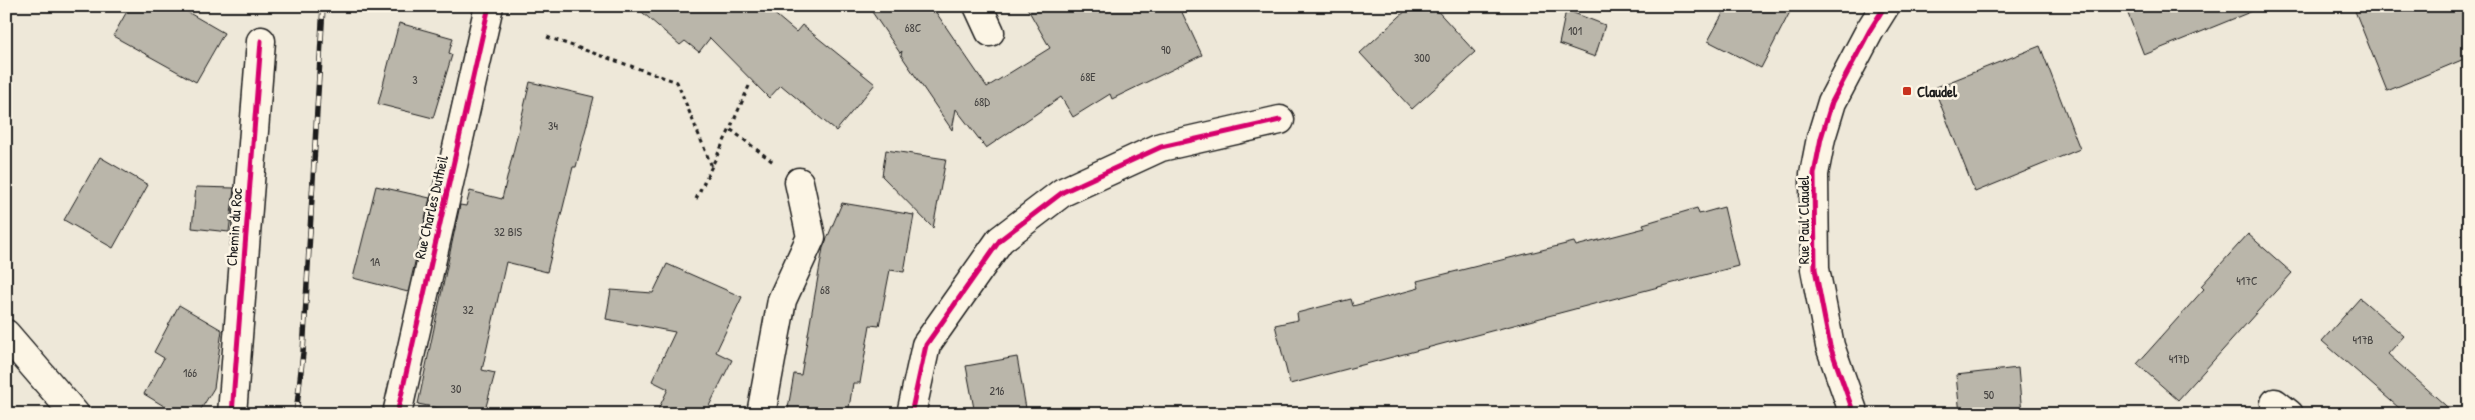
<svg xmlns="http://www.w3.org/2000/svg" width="2475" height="420" viewBox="0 0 2475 420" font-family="'Patrick Hand',sans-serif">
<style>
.building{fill:#bab6aa;stroke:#1c1c1c}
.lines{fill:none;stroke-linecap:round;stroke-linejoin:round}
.minor-casing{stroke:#1c1c1c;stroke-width:31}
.path{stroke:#1c1c1c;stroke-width:3;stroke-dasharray:4 4;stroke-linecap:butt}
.minor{stroke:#fcf5e5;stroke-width:28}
.rail-casing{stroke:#1c1c1c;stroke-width:5.5}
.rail{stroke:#fcf5e5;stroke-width:4;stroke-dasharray:11;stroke-linecap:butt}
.cycleway-casing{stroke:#fcf5e5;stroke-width:8}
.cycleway{stroke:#d6006c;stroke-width:5}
.poi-dot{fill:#c8321e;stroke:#fcf5e5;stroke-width:2}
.labels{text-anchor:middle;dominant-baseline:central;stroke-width:5;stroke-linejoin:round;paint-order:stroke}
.number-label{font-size:12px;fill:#444240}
.poi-label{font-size:15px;font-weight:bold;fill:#1c1c1c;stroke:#fcf5e5;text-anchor:start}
.street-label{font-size:15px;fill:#1c1c1c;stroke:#fcf5e5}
</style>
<rect width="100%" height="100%" fill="#eee8d9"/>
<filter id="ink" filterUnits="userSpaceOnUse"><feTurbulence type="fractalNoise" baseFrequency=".02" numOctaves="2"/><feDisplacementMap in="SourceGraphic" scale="10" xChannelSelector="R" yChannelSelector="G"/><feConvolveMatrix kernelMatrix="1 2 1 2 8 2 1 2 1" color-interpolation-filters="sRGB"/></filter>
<g filter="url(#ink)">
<!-- building -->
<g class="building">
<polygon points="130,6 177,6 224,33 196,82 113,36"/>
<polygon points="635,6 765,6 796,32 802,25 875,84 836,131 781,85 769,98 710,38 699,52 685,41 680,45"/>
<polygon points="868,6 939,6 935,11 987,87 1050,48 1026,6 1179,6 1202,55 1112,99 1110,94 1073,117 1061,97 986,148 956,109 952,130 901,55 902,51 900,53"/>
<polygon points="1411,6 1433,6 1475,52 1412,109 1360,53"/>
<polygon points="1727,6 1793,6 1761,68 1708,41"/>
<polygon points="2125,6 2260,6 2260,8 2144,55"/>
<polygon points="2353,6 2469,6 2469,57 2387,91"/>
<polygon points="1566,10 1605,25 1595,57 1559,44"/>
<polygon points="399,23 453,38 449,53 452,55 433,118 378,104"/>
<polygon points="2040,46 2080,149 1975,192 1934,88"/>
<polygon points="530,82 594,97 576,167 573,167 547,272 506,262 482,370 495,373 484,414 467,414 418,404 460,205 466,206 470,191 502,199"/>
<polygon points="886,150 946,159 933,228 882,176"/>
<polygon points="100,157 148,185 113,248 64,220"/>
<polygon points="376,186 430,198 408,292 353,278"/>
<polygon points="196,187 234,188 229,232 192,228"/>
<polygon points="842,203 914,215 904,272 890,270 879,326 870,325 860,383 853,383 848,414 787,414 794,374 801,375 823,248"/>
<polygon points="1724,207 1738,266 1290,384 1275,325 1298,320 1297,313 1351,299 1353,306 1419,288 1417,281 1574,242 1576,246 1645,228 1643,224 1697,208 1699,214"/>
<polygon points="2248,234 2292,273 2178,400 2137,364 2204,289 2201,286"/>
<polygon points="667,264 742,297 716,352 732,360 705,414 656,414 668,389 652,381 675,332 606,319 611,290 653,293"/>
<polygon points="2360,298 2404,336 2388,354 2455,414 2406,414 2322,341"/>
<polygon points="179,305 222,330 214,388 198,414 177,414 144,394 164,358 154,352"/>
<polygon points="1017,357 1027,414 975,414 966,366"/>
<polygon points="2018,368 2022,414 1960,414 1956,375"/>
</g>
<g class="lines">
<defs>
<g id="minor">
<polyline points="978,6 990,32"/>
<polyline points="6,334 75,414"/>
<polyline points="2275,403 2289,414"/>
<polyline points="232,414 261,41"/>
<polyline points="397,414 489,6"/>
<polyline points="761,414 782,300 811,237 799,182"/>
<polyline points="911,414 926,345 1000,240 1063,192 1161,147 1280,120"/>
<polyline points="1854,414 1830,346 1815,269 1814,174 1821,138 1832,102 1870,30 1885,6"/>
</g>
</defs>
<!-- minor casing -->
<use href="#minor" class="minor-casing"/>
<!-- path -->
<g class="path">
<polyline points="547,37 677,82 712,167"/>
<polyline points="749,86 730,129 773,162"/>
<polyline points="696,199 730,129"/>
</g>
<!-- minor -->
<use href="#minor" class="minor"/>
<defs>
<polyline id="rail" points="296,414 303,353 323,6"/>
</defs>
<!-- rail casing -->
<use href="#rail" class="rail-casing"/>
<!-- rail -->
<use href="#rail" class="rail"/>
<defs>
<g id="cycleway">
<polyline points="232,414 261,41"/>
<polyline points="397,414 489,6"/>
<polyline points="911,414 926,345 1000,240 1063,192 1161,147 1280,120"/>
<polyline points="1854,414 1830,346 1815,269 1814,174 1821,138 1832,102 1870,30 1885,6"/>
</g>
</defs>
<!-- cycleway casing -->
<use href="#cycleway" class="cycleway-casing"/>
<!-- cycleway -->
<use href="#cycleway" class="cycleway"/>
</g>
</g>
<!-- markers -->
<rect class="poi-dot" x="1902" y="86" width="10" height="10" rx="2.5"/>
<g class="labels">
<!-- number labels -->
<g class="number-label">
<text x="913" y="27">68C</text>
<text x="1575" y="30">101</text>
<text x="1166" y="49">90</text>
<text x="1422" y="57">300</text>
<text x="1088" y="76">68E</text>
<text x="415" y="79">3</text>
<text x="982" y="101">68D</text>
<text x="553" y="125">34</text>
<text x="508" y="231">32 BIS</text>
<text x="375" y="261">1A</text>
<text x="2247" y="280">417C</text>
<text x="825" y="289">68</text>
<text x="468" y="309">32</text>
<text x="2363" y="339">417B</text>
<text x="2179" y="358">417D</text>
<text x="190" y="372">166</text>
<text x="456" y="388">30</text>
<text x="997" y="390">216</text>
<text x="1989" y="394">50</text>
</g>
<!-- poi labels -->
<g class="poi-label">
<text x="1917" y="91">Claudel</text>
</g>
<!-- street labels -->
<g class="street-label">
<text transform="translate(431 207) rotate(-77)">Rue Charles Dutheil</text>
<text transform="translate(1803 220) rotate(-90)">Rue Paul Claudel</text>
<text transform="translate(234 227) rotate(-86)">Chemin du Roc</text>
</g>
</g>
<!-- margin -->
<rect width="2475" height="420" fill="none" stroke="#fcf5e5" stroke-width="25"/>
<rect x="12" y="12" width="2450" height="395" fill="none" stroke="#1c1c1c" stroke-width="2" filter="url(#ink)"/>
</svg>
